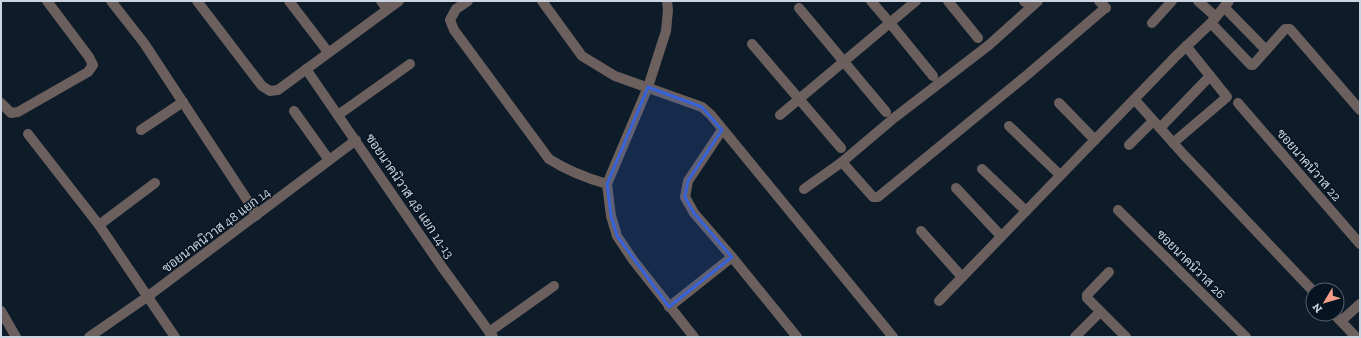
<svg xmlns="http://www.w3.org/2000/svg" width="1361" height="338" viewBox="0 0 1361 338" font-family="'Zilla Slab',Sarabun,serif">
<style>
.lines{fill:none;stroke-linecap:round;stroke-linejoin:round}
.minor{stroke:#6b605d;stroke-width:10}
.marked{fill:#3762d9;fill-opacity:0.2;stroke:#3762d9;stroke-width:3;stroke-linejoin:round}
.labels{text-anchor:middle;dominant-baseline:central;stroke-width:3;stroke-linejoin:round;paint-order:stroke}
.street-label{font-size:13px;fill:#ccd5df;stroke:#061320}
</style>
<rect width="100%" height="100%" fill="#0e1c2a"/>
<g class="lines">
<!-- minor -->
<g class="minor">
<polyline points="111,1 144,43 257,215"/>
<polyline points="197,1 262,86 270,91 278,90 399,1"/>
<polyline points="289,1 328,52"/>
<polyline points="381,1 387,9"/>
<path d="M468,1l-12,8 -6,11 4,10 95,129c19,12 37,19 58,25"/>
<polyline points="542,1 582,56 615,76 702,107 711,115 893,337"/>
<polyline points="667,1 668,10 666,31 648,87 607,184 611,216 617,236 633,260 694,337"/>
<polyline points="871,1 890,23 933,76"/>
<polyline points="948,1 978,38"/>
<polyline points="1024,1 1025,2"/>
<polyline points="1038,1 989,45 894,118 842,162 873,197 878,197 1027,75 1104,9 1106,8 1099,1"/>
<polyline points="1198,1 1216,17"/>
<polyline points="1224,7 1266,50"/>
<polyline points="799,8 886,112"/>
<polyline points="1152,23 1172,1"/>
<polyline points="1211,23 1251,65 1253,65 1285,29 1290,29 1360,110"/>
<polyline points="752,44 841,148"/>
<polyline points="306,69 442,267 493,337"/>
<polyline points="1135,100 1184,155 1313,291"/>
<polyline points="1,103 11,113 18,112 88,72 93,65 89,57 47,1"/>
<polyline points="1059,103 1095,140"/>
<polyline points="1238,103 1360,244"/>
<polyline points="294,111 329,160"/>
<polyline points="338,115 410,64"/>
<polyline points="780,115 916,1"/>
<polyline points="1009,126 1060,175"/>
<polyline points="1160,128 1210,76"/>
<polyline points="141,130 183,102"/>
<polyline points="722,130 688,181 685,197 694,213 732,257 797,337"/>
<polyline points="28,134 99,225 175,337"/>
<polyline points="1173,143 1227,97 1186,46"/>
<polyline points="1129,145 1153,121"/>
<polyline points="982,169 1026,211"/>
<polyline points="956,188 1001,236"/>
<polyline points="804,189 842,162"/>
<polyline points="1118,210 1246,337"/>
<polyline points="99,225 155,183"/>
<polyline points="921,231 962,277"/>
<polyline points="1109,272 1087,295 1087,298 1126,337"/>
<polyline points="939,301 1176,56 1211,23 1229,1"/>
<polyline points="669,307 732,257"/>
<polyline points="1,311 16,337"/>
<polyline points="1334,314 1356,337"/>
<polyline points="1341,321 1360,304"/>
<polyline points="489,332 554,286"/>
<polyline points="89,337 147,297 356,140"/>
<polyline points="1075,337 1100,312"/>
</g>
</g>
<!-- marked area -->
<path class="marked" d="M648,87l54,20 20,23 -34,51 -3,16 9,16 38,44 -63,50 -52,-71 -6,-20 -4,-32z"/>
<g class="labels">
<!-- street labels -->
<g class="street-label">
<text transform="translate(1309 165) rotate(49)">ซอยนาคนิวาส 22</text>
<text transform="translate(410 196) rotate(56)">ซอยนาคนิวาส 48 แยก 14-13</text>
<text transform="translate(216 230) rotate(-37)">ซอยนาคนิวาส 48 แยก 14</text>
<text transform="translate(1191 264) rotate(45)">ซอยนาคนิวาส 26</text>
</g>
</g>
<!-- border -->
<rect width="1361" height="338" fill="none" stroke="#ccd5df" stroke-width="4"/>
<!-- north arrow -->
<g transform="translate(1325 302) rotate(232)"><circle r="19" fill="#061320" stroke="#55616c"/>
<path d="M0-3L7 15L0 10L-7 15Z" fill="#f49e89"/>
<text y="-6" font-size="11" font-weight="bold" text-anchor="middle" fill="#ccd5df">N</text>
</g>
</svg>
